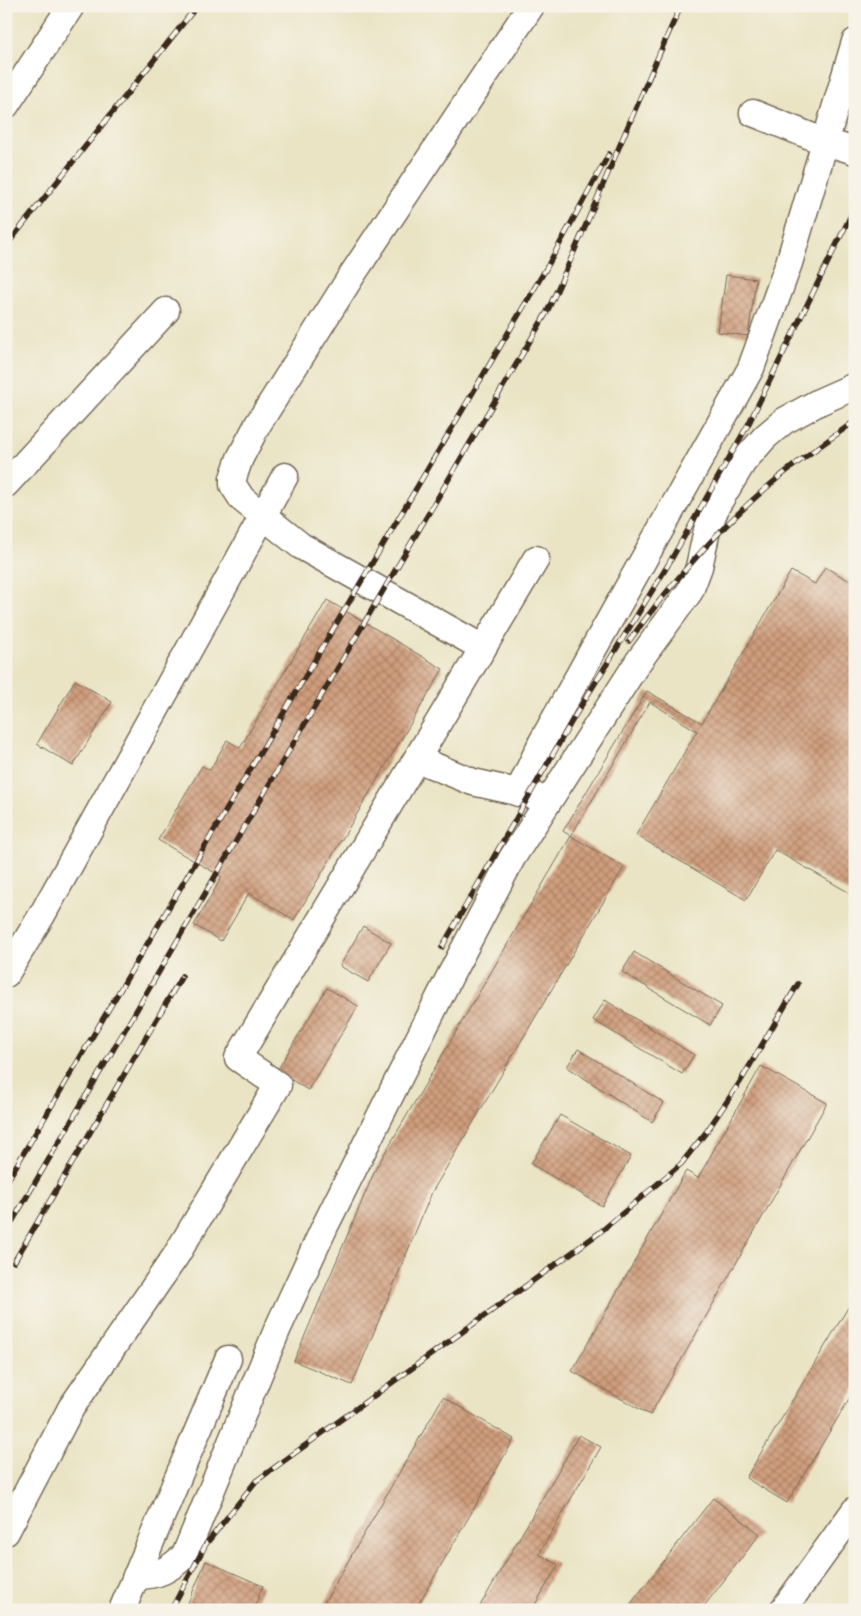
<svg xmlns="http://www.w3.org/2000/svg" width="861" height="1616" viewBox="0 0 861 1616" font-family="Itim,sans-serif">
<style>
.building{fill:url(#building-cross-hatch)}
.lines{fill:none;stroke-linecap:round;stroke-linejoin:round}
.minor-casing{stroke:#786b58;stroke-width:29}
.minor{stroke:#fff;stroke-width:26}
.rail-casing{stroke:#3b2a1e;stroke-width:5.5}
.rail{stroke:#f7f3e8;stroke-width:4;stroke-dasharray:11;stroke-linecap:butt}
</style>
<defs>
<pattern id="building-cross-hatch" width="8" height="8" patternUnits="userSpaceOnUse" patternTransform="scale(1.25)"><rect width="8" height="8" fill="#d09e7d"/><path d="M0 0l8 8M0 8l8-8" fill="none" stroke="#aa8166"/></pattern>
</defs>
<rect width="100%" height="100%" fill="#f7f3e8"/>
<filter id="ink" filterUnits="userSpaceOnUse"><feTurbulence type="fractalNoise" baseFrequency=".02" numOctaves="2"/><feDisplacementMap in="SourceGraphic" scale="10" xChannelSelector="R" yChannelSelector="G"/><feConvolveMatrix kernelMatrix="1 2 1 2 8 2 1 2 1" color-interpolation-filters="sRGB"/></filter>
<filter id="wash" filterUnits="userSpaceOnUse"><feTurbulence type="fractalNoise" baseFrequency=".0096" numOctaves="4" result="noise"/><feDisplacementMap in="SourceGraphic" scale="20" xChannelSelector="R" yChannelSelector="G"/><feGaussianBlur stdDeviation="1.12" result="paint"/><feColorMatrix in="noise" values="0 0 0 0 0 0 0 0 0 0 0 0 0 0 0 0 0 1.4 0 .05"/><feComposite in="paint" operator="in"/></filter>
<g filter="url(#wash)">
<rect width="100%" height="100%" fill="#eae4c5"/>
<g id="blocks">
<!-- building -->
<g class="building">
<polygon points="726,275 756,279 748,336 718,332"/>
<polygon points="825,567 855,584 855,896 775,850 746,900 636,835 697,731 650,702 571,836 563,831 647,691 702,723 791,571 815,584"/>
<polygon points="327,600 443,669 294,920 249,893 221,941 194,925 222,877 158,840 202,766 210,770 227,740 240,748"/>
<polygon points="75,680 112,702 73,766 37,744"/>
<polygon points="571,836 624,867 432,1192 352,1385 294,1361 376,1168"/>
<polygon points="363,926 391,943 368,982 340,966"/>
<polygon points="634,952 722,1006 710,1025 622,972"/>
<polygon points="327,988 358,1006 308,1090 277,1071"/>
<polygon points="605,1000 694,1055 682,1074 593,1020"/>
<polygon points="578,1049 664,1103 652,1122 567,1067"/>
<polygon points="761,1066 827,1103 650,1415 572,1371 686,1171 698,1178"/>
<polygon points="560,1115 631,1156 602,1206 531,1164"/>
<polygon points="855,1296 855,1389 787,1503 746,1478"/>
<polygon points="443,1397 514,1439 415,1610 320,1610"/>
<polygon points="579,1435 601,1447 539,1554 558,1565 532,1610 486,1610 480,1606"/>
<polygon points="713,1498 760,1534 701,1610 626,1610"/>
<polygon points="206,1561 263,1586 253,1610 185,1610"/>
</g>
</g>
</g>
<g filter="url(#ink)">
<use href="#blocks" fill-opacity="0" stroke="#786b58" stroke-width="1"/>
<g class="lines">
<defs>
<g id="minor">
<polyline points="6,105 71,6"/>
<polyline points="753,113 825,142 855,151"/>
<polyline points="6,484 166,311"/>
<polyline points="483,648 301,546 242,499 233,485 233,478 240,458 258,424 352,275 531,6"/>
<polyline points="417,759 473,782 535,796"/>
<polyline points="518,793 542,742 594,648 751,368 789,263 855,42"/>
<polyline points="6,974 42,915 285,476"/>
<polyline points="6,1532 71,1408 175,1257 278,1085 238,1058 536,559"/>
<path d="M136,1576c22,0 33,-6 49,-21l92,-225 48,-104 126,-252 61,-116 126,-196 52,-71 9,-24 8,-37 10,-25 26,-43 22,-25 19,-16 35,-19 36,-16"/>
<polyline points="122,1610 228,1359"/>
<polyline points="783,1610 855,1510"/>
</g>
</defs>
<!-- minor casing -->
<use href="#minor" class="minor-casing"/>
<!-- minor -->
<use href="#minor" class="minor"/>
<defs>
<g id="rail">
<polyline points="6,246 197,6"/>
<path d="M629,641c43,-59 92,-116 149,-163 24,-20 51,-38 77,-57"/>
<polyline points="442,947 576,714 668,565 749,423 855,207"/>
<polyline points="6,1183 547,267 609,154"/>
<path d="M6,1232l541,-920c47,-101 87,-205 134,-306"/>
<polyline points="14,1262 182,976"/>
<polyline points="171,1610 206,1544 256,1481 599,1233 681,1164 707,1131 740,1082 798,984"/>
</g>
</defs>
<!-- rail casing -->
<use href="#rail" class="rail-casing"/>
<!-- rail -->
<use href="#rail" class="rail"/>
</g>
</g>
<!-- margin -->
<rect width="861" height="1616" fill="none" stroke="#f7f3e8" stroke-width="25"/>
</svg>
